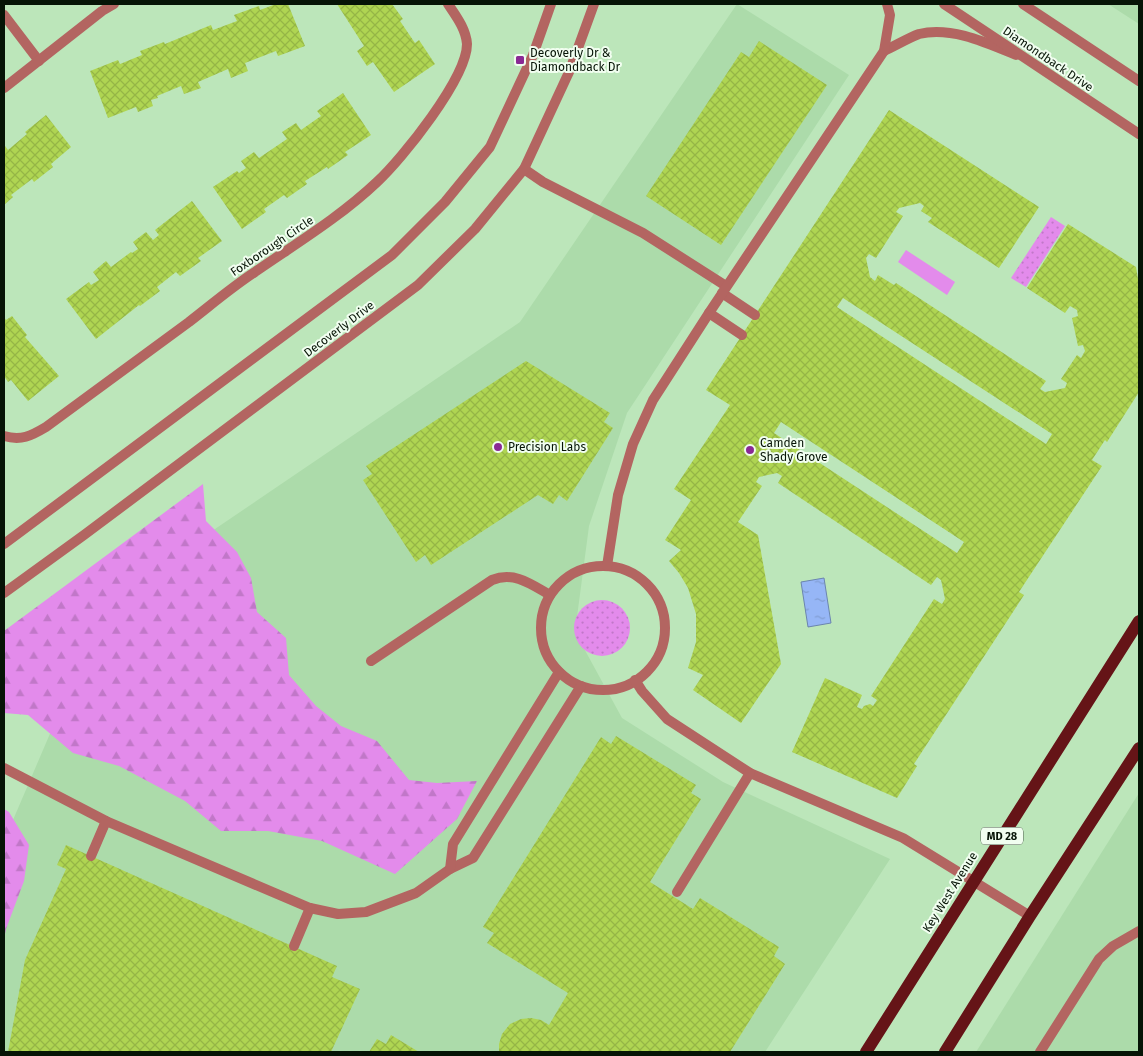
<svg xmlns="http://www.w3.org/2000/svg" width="1143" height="1056" viewBox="0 0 1143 1056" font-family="'Fira Sans',sans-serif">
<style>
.built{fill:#acdbaa}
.grass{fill:url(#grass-dots)}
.forest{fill:url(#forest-firs)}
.pitch{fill:#e38beb}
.water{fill:url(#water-ripples);stroke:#6b85ae}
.building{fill:url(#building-cross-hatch);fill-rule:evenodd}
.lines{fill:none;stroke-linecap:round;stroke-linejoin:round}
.service{stroke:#b36561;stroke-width:10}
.minor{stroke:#b36561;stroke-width:10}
.tertiary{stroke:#b36561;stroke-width:10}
.primary{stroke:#651417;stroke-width:12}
.poi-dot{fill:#8a2a94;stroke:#f1fef0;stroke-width:2}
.labels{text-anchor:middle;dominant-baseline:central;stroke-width:4;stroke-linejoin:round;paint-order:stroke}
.shield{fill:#f1fef0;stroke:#4c5a4c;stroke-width:1}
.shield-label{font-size:11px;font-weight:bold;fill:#061406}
.poi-label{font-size:12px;fill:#061406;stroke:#f1fef0;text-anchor:start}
.street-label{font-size:12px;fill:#061406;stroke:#f1fef0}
</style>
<defs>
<pattern id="grass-dots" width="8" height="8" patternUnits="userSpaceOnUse" patternTransform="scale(1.25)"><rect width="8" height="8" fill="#e38beb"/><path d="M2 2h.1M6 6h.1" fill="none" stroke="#c177c8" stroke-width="1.8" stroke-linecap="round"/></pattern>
<pattern id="forest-firs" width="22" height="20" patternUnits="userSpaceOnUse" patternTransform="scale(1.25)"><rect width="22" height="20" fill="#e38beb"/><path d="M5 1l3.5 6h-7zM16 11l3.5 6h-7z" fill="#c177c8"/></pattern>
<pattern id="water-ripples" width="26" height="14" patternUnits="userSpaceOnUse" patternTransform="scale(1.25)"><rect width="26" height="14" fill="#96b6f6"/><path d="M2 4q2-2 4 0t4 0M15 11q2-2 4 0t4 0" fill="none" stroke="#809cd1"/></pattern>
<pattern id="building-cross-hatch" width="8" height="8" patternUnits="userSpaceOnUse" patternTransform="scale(1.25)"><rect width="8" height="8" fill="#afd552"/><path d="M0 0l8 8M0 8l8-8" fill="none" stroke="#95b646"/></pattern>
</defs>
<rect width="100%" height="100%" fill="#bce6ba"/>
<!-- built -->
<g class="built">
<polygon points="737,4 849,75 627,413 589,526 575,632 622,718 723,782 890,859 765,1052 4,1052 4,841 106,603 520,322"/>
<polygon points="1108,4 1139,4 1139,24"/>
<polygon points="1139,793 1139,1052 976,1052"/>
</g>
<!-- grass -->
<g class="grass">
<polygon points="1051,217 1065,226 1026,287 1011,278"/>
<circle cx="602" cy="628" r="28"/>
</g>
<!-- forest -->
<g class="forest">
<polygon points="203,484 206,521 237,552 251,578 257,612 286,638 289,675 316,706 341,726 377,741 409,780 437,783 477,781 457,819 395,874 322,841 268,831 221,831 185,801 119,766 73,753 28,715 4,713 4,631"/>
<polygon points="4,809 9,812 29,845 24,881 6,929 4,939"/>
</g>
<!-- pitch -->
<polygon class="pitch" points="906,250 955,282 947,295 898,262"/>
<!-- water -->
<polygon class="water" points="824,578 831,623 808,627 801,582"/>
<!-- building -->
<g class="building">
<polygon points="276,4 288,4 305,46 278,56 276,51 245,63 248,71 231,78 228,69 198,82 201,88 184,94 181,86 157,96 158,98 151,100 153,106 138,112 136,107 108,118 90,71 118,60 120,64 142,55 140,51 164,42 165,44 211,25 213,30 237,21 234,15 259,6 260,10"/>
<polygon points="337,4 392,4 403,19 400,21 415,43 419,40 435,64 394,92 373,62 367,66 357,51 364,46"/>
<polygon points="759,41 827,85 721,245 646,196 741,52 749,57"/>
<polygon points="343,93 371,135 345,152 348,155 328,169 327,167 305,181 307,184 287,198 284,195 264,209 266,212 242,229 213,187 237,171 239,173 246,168 241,161 254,152 259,158 287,139 282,132 296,123 301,130 321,116 317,111"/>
<path d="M889,110l150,97 -40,61 -71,-46 4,-4 -11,-7 3,-5 -4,-3 -21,5 -3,4 7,4 -27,42 -7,-4 -3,4 4,19 5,4 3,-6 16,10 2,-2 150,98 -6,8 5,3 20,-4 2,-5 -6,-4 16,-24 4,3 4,-7 -2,-6 -5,1 -6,-28 6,-2 -1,-6 -7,-4 -5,7 -38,-25 41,-64 68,43 3,18v107l-32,50 -2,-2 -13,20 10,6 -83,126 5,3 -110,169 3,2 -20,32 -105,-46 33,-74 37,17 -5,12 5,2 2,-3 6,-2 3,2 4,-6 -6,-4 63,-97 8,5 3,-5 -4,-19 -4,-3 -6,8 -153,-102 4,-7 -5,-3 -18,4 -3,5 6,4 -24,36 20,13 23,129 -40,59 -48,-33 10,-15 -15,-7 8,-26v-28l-8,-26 -9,-15 -10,-12 12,-11 -16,-10 26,-40 -17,-11 56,-84 -24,-15zM843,298l209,136 -6,10 -209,-137zM781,422l183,120 -7,11 -183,-120z"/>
<polygon points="46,115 71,147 51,164 53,167 34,182 32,179 11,195 13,197 4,205 4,148 5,146 8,150 27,134 25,132"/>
<polygon points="192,201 222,241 198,258 201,261 180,276 176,272 157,287 160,291 140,306 139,305 96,339 66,299 89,282 91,285 99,280 93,272 106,261 111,267 131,252 132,253 138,249 133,242 146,232 153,240 159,235 155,230"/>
<polygon points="12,316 27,335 25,337 59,376 28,401 11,380 8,382 4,376 4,317 6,320"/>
<polygon points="526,361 610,413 604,422 613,428 567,501 559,495 553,504 538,495 431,565 425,555 416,562 363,480 372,474 366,466"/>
<polygon points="616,736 696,785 691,793 701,799 650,882 693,909 700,898 779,947 774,956 785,964 730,1052 499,1052 499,1044 502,1034 510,1024 521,1019 531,1018 541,1020 549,1025 568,993 487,943 494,933 483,927 601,737 611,744"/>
<polygon points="66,845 337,966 332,977 360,989 331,1052 8,1052 25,960 66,869 57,865"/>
<polygon points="391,1035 419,1052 369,1052 377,1039 386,1044"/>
</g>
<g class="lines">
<!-- service -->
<g class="service">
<path d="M884,51c11,-5 24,-13 35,-17 32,-8 68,9 97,21"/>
<polyline points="524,169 543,182 643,233 726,286"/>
<polyline points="722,293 755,315"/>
<polyline points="709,313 742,335"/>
<circle cx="603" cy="628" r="62"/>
<polyline points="607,566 618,495 633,444 653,400 709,313 884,51 890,15 887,4"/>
<path d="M371,661l121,-81c22,-9 39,4 58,15"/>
<polyline points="635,680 642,691 667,719 750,773 903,838 1030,916"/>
<polyline points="4,768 106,821 310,908 338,914 366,912 416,893 450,869 473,858 581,686"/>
<polyline points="91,856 106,821"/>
<polyline points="450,869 453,844 559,672"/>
<polyline points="677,892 750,773"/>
<polyline points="294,946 310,908"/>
<polyline points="1040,1052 1099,959 1113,946 1139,931"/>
</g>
<!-- minor -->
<g class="minor">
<polyline points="4,15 39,61"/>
<polyline points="4,88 102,11 114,4"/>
<path d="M4,436c17,5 27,0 42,-9 47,-35 95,-70 143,-105 22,-17 43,-35 66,-50 42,-29 85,-55 122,-90 25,-23 90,-104 90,-138 -1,-15 -11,-28 -19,-40"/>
</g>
<!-- tertiary -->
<g class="tertiary">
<polyline points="944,4 1139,134"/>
<polyline points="1023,4 1139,81"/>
<polyline points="4,544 392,255 445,202 490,147 533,55 551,4"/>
<polyline points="4,593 84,535 418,285 475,229 524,169 570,70 594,4"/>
</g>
<!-- primary -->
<g class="primary">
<polyline points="866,1052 1139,621"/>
<polyline points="945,1052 1030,916 1139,748"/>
</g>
</g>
<!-- markers -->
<g class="poi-dot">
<rect x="515" y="55" width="10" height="10" rx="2.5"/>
<circle cx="498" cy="447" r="5"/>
<circle cx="750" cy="450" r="5"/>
</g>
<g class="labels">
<!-- shield labels -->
<rect class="shield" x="981" y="827.5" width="42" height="17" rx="4"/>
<g class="shield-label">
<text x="1002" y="836">MD 28</text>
</g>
<!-- poi labels -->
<g class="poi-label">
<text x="530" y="53">Decoverly Dr &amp;<tspan x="530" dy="14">Diamondback Dr</tspan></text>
<text x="760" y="443">Camden<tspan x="760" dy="14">Shady Grove</tspan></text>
<text x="508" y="447">Precision Labs</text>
</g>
<!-- street labels -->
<g class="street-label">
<text transform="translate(1048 59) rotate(34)">Diamondback Drive</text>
<text transform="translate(272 246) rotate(-34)">Foxborough Circle</text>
<text transform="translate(339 329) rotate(-37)">Decoverly Drive</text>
<text transform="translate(950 892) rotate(-58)">Key West Avenue</text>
</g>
</g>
<!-- border -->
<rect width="1143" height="1056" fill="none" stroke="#061406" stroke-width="10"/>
</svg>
